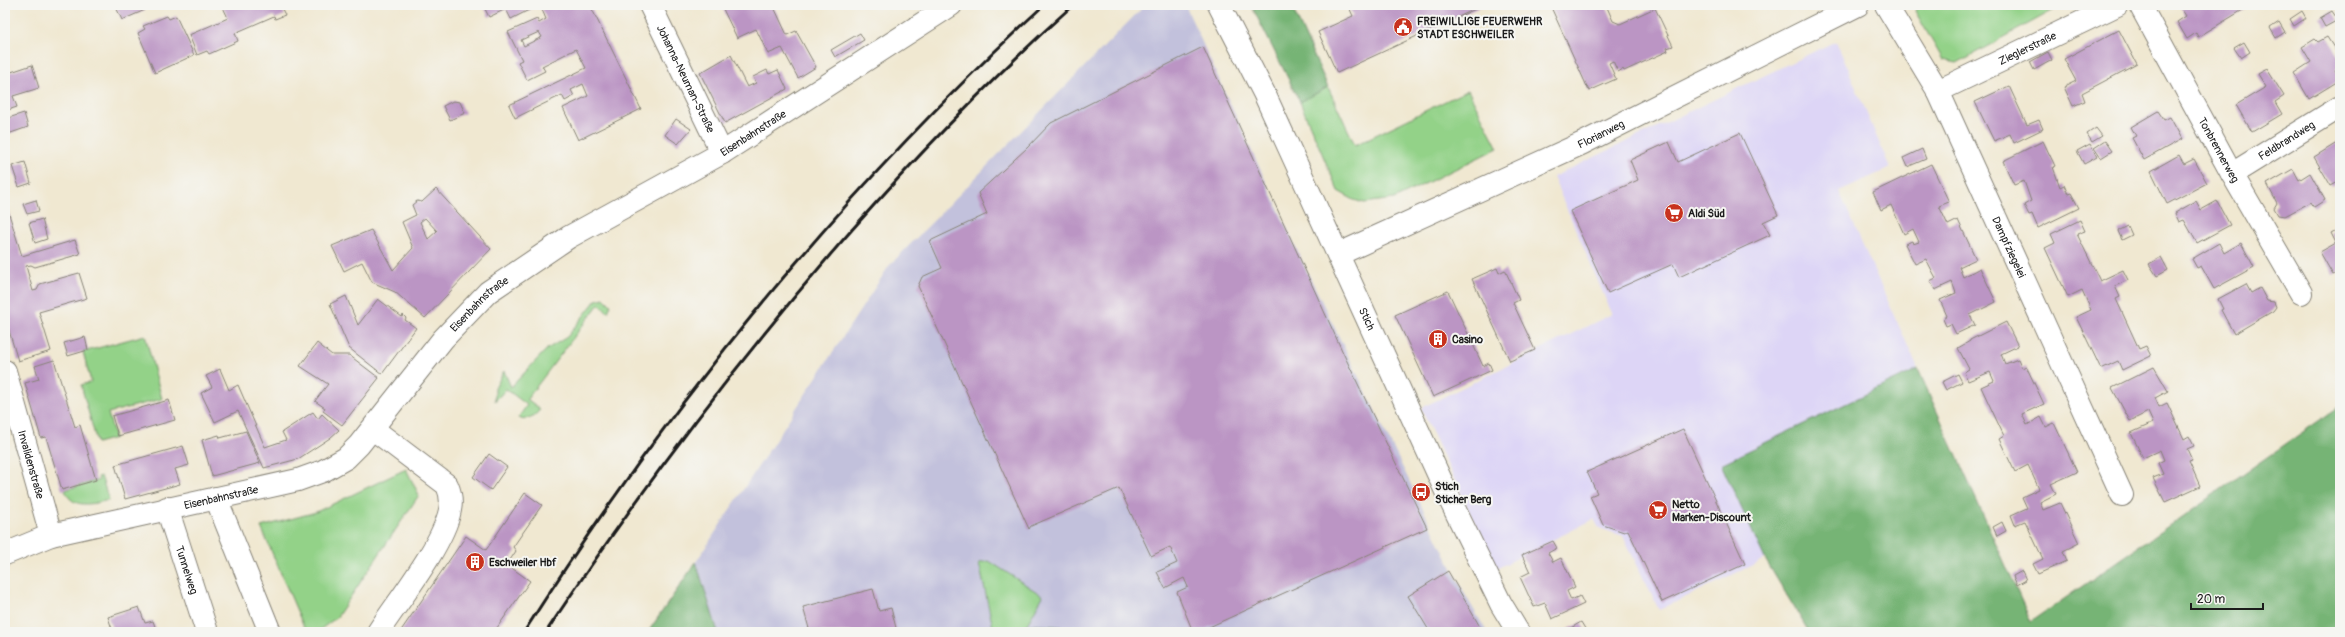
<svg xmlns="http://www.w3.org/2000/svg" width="2345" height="637" viewBox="0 0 2345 637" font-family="Pangolin,sans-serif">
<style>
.built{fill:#ddd5f6}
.industrial{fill:#c2c1dc}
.green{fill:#93d288;stroke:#587752}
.forest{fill:#76b474;stroke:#496848}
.building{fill:#bb95c4;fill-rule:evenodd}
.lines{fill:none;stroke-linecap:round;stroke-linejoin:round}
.minor-casing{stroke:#868276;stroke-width:24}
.secondary-casing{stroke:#868276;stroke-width:24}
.minor{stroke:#fff;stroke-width:22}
.secondary{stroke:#fff;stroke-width:22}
.rail{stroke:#1c1c1c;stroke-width:3}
.labels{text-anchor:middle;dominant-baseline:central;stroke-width:4;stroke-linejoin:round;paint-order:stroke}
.poi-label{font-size:11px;font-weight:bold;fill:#1c1c1c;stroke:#f6f6f2;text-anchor:start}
.street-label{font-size:11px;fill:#1c1c1c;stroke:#f6f6f2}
</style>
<rect width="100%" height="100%" fill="#f6f6f2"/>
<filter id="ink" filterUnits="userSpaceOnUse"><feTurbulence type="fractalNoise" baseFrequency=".025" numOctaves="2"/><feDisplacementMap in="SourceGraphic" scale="8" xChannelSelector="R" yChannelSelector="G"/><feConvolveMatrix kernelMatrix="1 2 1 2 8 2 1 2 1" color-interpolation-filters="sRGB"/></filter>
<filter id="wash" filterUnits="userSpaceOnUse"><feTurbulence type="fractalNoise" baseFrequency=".012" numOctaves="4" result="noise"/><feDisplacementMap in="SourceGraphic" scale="16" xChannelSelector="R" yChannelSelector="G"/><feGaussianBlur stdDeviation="0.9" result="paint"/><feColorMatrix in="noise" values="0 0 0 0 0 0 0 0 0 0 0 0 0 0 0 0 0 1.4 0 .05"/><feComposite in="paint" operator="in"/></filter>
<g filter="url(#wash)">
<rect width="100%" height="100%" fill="#f0e8d1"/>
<!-- built -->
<polygon class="built" points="1836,41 1890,168 1839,191 1918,369 1721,464 1765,559 1659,610 1623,536 1599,528 1594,519 1496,569 1421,408 1612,314 1553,177"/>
<!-- industrial -->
<polygon class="industrial" points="1145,5 1185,5 1304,265 1438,540 1467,598 1487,632 718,632 696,562 889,266"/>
<!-- green -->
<g class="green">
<polygon points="1918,5 2063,5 1957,63 1943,60 1915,11"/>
<polygon points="1328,87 1355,145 1468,90 1498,148 1394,199 1364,203 1354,200 1338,191 1300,102"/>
<path d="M604,298l7,7 -3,7 -9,-8 -72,95 13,10c-4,8 -14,11 -22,9l9,-13 -21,-16 -11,12v-13l9,-17 7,16 36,-38 20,-12 29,-37z"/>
<polygon points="145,335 162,399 108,413 115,438 97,443 81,385 91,382 83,352"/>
<polygon points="406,469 419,495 337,617 317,632 306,632 261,527 316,512"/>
<path d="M101,476l8,24c-17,4 -37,10 -44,-10l34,-10 -1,-3z"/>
<polygon points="989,561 1043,596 1026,626 1037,625 1066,627 1070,632 994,632 979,563"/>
</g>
<!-- forest -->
<g class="forest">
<polygon points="1251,5 1291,5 1328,87 1300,102"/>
<polygon points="1918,369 2031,622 2340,406 2340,632 1809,632 1765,559 1721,464"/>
<polygon points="696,562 718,632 648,632"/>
</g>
<g id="blocks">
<!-- building -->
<g class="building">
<polygon points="115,5 143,5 145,10 122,20"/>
<polygon points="222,5 280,5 285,15 275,19 274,16 235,33 238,41 209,54 207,51 197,55 189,35 228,18"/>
<polygon points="483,5 505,5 507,8 513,5 532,5 533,8 511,19 506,9 489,17"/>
<path d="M540,5h50l51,104 -63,31 -15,-32 25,-12 -5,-12 -12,6 3,6 -9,5 -3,-6 -47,23 -6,-13 77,-37 -10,-19 -34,17 3,5 -18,9 -9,-18 4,-2 -14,-28 29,-13 2,4 7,-4zM539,32l3,5 -18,9 -3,-6z"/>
<polygon points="721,5 773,5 787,35 796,31 816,67 798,78 782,48 768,54 756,29 737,38"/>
<polygon points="1348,5 1484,5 1337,73 1318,32 1353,16"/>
<polygon points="1550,5 1606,5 1613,21 1620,24 1655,8 1673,46 1667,48 1668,51 1624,71 1623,69 1618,72 1613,61 1609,63 1616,79 1589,91"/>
<polygon points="2179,5 2251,5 2198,37 2196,33 2187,39 2177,22 2186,16"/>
<polygon points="2302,11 2306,18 2294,26 2290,19"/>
<polygon points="2332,11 2338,20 2325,27 2320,18"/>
<polygon points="167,16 169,19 176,16 194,55 155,73 138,33 145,29 143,26"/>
<polygon points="2279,22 2285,32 2276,38 2270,28"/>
<polygon points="2119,30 2137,64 2082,93 2085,101 2073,106 2064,87 2076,81 2064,59"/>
<polygon points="860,33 864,40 835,57 831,50"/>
<polygon points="2327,37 2340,57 2340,67 2335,70 2340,80 2309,99 2294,73 2311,62 2302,47 2315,39 2318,42"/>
<polygon points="2244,42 2250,52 2241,58 2234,48"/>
<polygon points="1203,47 1345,357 1427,528 1207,628 1193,632 1177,592 1188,587 1184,578 1165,588 1157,572 1177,563 1170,547 1151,556 1119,488 1031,526 1029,529 918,286 922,277 942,268 930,241 987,214 978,193 1027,148 1051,123"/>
<polygon points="2048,52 2052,60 2034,70 2030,62"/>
<polygon points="731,55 747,87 756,83 753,77 767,70 769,74 778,70 787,89 725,123 700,73"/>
<polygon points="32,65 39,88 13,96 17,107 5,111 5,74"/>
<polygon points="2267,69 2284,96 2275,102 2282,114 2252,132 2236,105 2266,87 2258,74"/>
<polygon points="2009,86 2027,125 2039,120 2043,129 2014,143 2010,134 1994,141 1975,102"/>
<polygon points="453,101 460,102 465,113 450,120 443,106"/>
<polygon points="2158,111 2164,120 2170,117 2182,139 2144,160 2132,138 2136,136 2131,127"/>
<polygon points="24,113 28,127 5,135 5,119"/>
<polygon points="676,119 691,129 678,144 665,135"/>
<polygon points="2096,128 2102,136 2092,142 2087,134"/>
<polygon points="1740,133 1778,215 1763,222 1770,235 1679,277 1673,264 1608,293 1570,211 1638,180 1630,160 1669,142 1678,162"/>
<polygon points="2043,141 2055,166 2053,167 2060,187 2064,185 2068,194 2071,193 2079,208 2038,228 2032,214 2029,215 2024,205 2031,201 2024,181 2014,185 2003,161"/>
<polygon points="2105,141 2112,151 2101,158 2094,148"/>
<polygon points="2340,141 2340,181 2331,186 2314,157"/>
<polygon points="2090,144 2097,157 2084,164 2077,151"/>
<polygon points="1922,149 1926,159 1907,167 1903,158"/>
<polygon points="2179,155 2184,164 2194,159 2207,183 2167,204 2151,171"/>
<polygon points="25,162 31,183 19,187 12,166"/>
<polygon points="1931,164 1949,202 1939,206 1948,225 1958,220 1976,259 1959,267 1963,277 1980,268 1996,302 1970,315 1975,325 1956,334 1951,324 1946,326 1943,319 1947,316 1940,300 1956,293 1952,282 1935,290 1930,281 1936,278 1926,259 1915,264 1905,244 1912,241 1913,244 1919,242 1913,229 1904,234 1891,205 1881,210 1873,192"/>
<polygon points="2293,169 2299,180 2310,173 2325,200 2314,207 2311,202 2285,216 2278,215 2274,208 2277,203 2267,184"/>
<path d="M436,189l55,60 -66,69 -30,-26 -23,-10 -10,-20 -18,9 -12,-25 39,-16 22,40 20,-22 -11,-26 14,-7 -4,-10 5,-4 5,1zM425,218l12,13 -9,8 -8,-17z"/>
<polygon points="36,200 39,211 27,214 23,204"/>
<polygon points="5,201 22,256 75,240 80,254 35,267 31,265 26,266 33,291 37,290 40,284 79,273 87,298 39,312 51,351 18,361 5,317"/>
<polygon points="2196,201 2201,210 2217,201 2230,225 2197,243 2184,220 2179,222 2175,213"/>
<polygon points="42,219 47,239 35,243 29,223"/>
<polygon points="2080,220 2085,231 2077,234 2100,281 2123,270 2128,280 2115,286 2120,297 2116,299 2139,349 2146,346 2151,356 2122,370 2118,361 2101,369 2076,317 2091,310 2082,290 2068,297 2045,248 2055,243 2051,234"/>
<polygon points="2128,226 2132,235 2122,240 2118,231"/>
<polygon points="2340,228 2340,271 2333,275 2320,252 2336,243 2331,233"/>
<polygon points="2219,243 2224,253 2241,243 2254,267 2214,289 2201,266 2197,268 2192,259"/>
<polygon points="2161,257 2168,270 2157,276 2149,264"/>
<polygon points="1497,268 1499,273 1505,270 1519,300 1513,303 1535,350 1510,361 1472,279"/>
<polygon points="2246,284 2251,293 2260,288 2267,301 2274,302 2276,307 2273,311 2234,334 2221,310 2223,309 2218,299"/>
<polygon points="1448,291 1483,366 1489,363 1492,370 1433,397 1395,315"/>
<polygon points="346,296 358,325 378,299 402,317 403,315 406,318 405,320 416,328 382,374 349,348 330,304"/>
<polygon points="2006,322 2018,346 2001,354 2005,364 2018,359 2022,368 2026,366 2044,404 2022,414 2027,425 2041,417 2046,427 2054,423 2077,472 2051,484 2056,494 2040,502 2043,510 2060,503 2079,543 2063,551 2067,561 2038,574 2033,564 2043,559 2025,521 2015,525 2011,515 2027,508 2022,497 2039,489 2028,465 2015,472 1999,439 2004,436 1981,387 1994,381 1990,372 1968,381 1964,372 1969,369 1958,348 1970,341 1970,340"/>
<polygon points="85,337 88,350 68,356 64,343"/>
<polygon points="317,343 332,355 349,355 379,378 342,425 323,411 325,408 315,401 328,384 300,366"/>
<polygon points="54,360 75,427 80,425 96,480 62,490 46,437 41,438 25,383 39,379 35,366"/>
<polygon points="2154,367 2168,391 2155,398 2159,407 2167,403 2184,439 2189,436 2194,446 2187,449 2192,460 2189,461 2200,486 2165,502 2153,478 2163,474 2158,463 2164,460 2160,450 2143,458 2131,433 2153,423 2148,412 2130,421 2112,388"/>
<polygon points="220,369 229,390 238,385 265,447 286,440 282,432 313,412 318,419 322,414 339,430 330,438 298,459 264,468 238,411 215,422 201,393 212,387 206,376"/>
<polygon points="1958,374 1962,382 1946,390 1942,382"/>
<polygon points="169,400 175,420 118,436 112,416"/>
<polygon points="1683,429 1745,564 1662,602 1628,530 1624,532 1603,525 1590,496 1597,493 1587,472"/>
<polygon points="246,431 260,463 212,476 202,440 219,435 220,438"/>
<polygon points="183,446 189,465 175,469 180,484 125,499 115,465"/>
<polygon points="489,454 507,467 491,490 473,477"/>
<polygon points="525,493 542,505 513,547 516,551 508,563 502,561 530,581 494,632 400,632 466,536 486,550"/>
<polygon points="2002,522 2006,531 1997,536 1993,527"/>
<polygon points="1553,541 1557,548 1548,553 1553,562 1561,558 1575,587 1567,591 1571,600 1580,596 1584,604 1552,619 1545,603 1534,607 1520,577 1530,572 1522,555"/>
<polygon points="1448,571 1483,632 1430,632 1408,596"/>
<polygon points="2022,571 2026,580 2017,585 2013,576"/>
<polygon points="873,589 879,611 891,608 897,632 810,632 803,607"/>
<polygon points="139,607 145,623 153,621 157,632 113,632 108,617"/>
<polygon points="1581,622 1587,632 1564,632"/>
</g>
</g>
</g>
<g filter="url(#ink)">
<use href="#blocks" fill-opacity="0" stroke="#868276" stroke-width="1"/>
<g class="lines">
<defs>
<g id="minor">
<path id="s1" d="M650,5l72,148"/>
<path id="s2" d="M1886,5l52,86 184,404"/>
<path id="s3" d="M2140,5l92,169 69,119"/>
<path id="s4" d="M1938,91l179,-86"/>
<path id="s5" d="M2232,174l108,-67"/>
<path id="s6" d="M1339,254l244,-111 275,-138"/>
<path id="s7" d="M5,371l46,164"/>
<path d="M373,429l74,56c4,9 5,16 3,25 -7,35 -51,90 -72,122"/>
<polyline points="216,498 270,632"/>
<path id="s8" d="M167,508l40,124"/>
<path id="s9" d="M5,554l46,-19 247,-55 25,-9 23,-13 13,-13 84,-106 45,-47 81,-55 153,-84 229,-148"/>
</g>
<g id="secondary">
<path id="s10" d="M1219,5l45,88 186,407 51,104 17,28"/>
</g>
</defs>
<!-- minor casing -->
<use href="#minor" class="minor-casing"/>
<!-- secondary casing -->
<use href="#secondary" class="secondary-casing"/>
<!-- minor -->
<use href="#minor" class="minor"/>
<!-- secondary -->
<use href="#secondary" class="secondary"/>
<!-- rail -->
<g class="rail">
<path d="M524,632c146,-230 319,-442 520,-627"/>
<path d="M546,632c151,-227 324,-444 527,-627"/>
</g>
</g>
</g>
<!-- icons -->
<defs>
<symbol id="civic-disc" viewBox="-11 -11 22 22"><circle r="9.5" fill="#c8321e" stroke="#f6f6f2"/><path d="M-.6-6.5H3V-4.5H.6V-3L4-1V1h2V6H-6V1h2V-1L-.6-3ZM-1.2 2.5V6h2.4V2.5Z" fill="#fff"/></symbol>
<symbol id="supermarket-disc" viewBox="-11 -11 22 22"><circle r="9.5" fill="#c8321e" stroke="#f6f6f2"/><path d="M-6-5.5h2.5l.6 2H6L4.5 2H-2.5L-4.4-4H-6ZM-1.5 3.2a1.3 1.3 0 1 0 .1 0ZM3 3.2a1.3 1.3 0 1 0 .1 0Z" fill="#fff"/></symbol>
<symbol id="building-disc" viewBox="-11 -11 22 22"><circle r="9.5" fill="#c8321e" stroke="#f6f6f2"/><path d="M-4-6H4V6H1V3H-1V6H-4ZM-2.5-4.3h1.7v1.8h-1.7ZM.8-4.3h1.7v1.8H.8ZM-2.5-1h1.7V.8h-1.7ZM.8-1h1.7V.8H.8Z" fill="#fff"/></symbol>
<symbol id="bus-disc" viewBox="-11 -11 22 22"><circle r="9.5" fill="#c8321e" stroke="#f6f6f2"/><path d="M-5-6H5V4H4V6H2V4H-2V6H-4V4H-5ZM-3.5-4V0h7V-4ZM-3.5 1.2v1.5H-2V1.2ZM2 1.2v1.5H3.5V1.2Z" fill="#fff"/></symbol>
</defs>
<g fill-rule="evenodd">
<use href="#civic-disc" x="1392" y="16" width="22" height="22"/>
<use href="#supermarket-disc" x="1663" y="202" width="22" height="22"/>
<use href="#building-disc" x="1427" y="328" width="22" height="22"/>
<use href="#bus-disc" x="1410" y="481" width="22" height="22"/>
<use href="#supermarket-disc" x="1647" y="499" width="22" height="22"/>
<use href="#building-disc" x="464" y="551" width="22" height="22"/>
</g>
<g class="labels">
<!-- poi labels -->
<g class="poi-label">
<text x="1417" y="21">FREIWILLIGE FEUERWEHR<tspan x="1417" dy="13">STADT ESCHWEILER</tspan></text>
<text x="1688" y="213">Aldi Süd</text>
<text x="1452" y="339">Casino</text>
<text x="1435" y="486">Stich<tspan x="1435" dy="13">Sticher Berg</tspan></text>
<text x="1672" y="504">Netto<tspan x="1672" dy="13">Marken-Discount</tspan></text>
<text x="489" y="562">Eschweiler Hbf</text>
</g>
<!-- street labels -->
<g class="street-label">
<text stroke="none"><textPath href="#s4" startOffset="99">Zieglerstraße</textPath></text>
<text stroke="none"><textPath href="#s1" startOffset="82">Johanna-Neuman-Straße</textPath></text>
<text stroke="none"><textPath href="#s9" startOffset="884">Eisenbahnstraße</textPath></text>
<text stroke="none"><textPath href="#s6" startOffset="288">Florianweg</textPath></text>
<text stroke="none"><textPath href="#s5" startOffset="64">Feldbrandweg</textPath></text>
<text stroke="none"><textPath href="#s3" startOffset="165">Tonbrennerweg</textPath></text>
<text stroke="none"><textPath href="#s2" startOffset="272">Dampfziegelei</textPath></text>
<text stroke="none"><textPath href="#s9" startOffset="560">Eisenbahnstraße</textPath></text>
<text stroke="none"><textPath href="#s10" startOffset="347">Stich</textPath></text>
<text stroke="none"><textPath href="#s7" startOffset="97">Invalidenstraße</textPath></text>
<text stroke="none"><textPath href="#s9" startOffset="224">Eisenbahnstraße</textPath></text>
<text stroke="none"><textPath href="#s8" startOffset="65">Tunnelweg</textPath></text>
</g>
</g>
<!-- margin -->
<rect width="2345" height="637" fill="none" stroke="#f6f6f2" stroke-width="20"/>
<!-- scale -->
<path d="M2191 603v6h72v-6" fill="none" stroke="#1c1c1c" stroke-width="2"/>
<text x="2197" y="603" font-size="12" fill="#1c1c1c" stroke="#f6f6f2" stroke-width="3" paint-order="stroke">20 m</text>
</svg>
